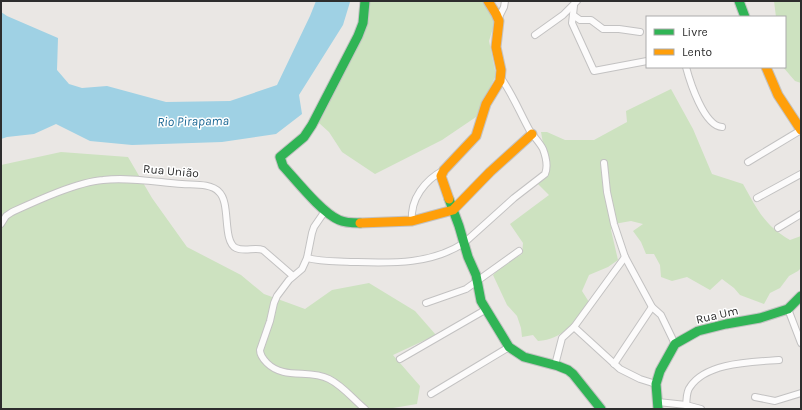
<svg xmlns="http://www.w3.org/2000/svg" width="802" height="410" viewBox="0 0 802 410" font-family="Karla,sans-serif">
<style>
.green{fill:#cde2c0}
.water{fill:#9fd1e4}
.lines{fill:none;stroke-linecap:round;stroke-linejoin:round}
.street-casing{stroke:#c3c2c2;stroke-width:8}
.fast-casing{stroke:#c3c2c2;stroke-width:11}
.slow-casing{stroke:#c3c2c2;stroke-width:11}
.street{stroke:#fcfbfb;stroke-width:6}
.fast{stroke:#30b455;stroke-width:9}
.slow{stroke:#ff9f0a;stroke-width:9}
.labels{text-anchor:middle;dominant-baseline:central;stroke-width:3;stroke-linejoin:round;paint-order:stroke}
.street-label{font-size:12px;fill:#2d2d2d;stroke:#fff}
.water-label{font-size:13px;font-style:italic;fill:#1a6794;stroke:#fff}
</style>
<rect width="100%" height="100%" fill="#eae7e4"/>
<!-- green -->
<g class="green">
<polygon points="365,1 486,1 497,15 489,41 496,75 476,117 442,140 375,174 342,152 329,132 319,123 359,43 369,18"/>
<polygon points="774,1 801,1 801,83 795,81 783,67 785,67 785,17 776,17"/>
<path d="M671,89l22,40 19,45 31,10c14,25 21,41 47,56l11,-4v32l-3,3 -9,5 -9,12 -10,5 -6,11 -24,-9 -6,-7 -12,-9 -12,11 -23,-13 -15,4 -11,-4 -1,-12 -6,-11h-8l-5,-12 -8,-11 10,-7 -12,-3 -17,3 -3,6 7,30 -10,7 -19,8 -7,16 7,11c-13,18 -26,38 -51,39l-5,-6 -11,2 -1,-9 -4,-12 -10,-11 -14,-30 8,-8 21,-13 1,-11 -13,-19 39,-29 -11,-11 11,-10v-17l-6,-14 -2,-11h6l18,8h29l33,-18 -1,-11z"/>
<polygon points="61,152 128,157 152,198 187,247 241,275 264,294 305,309 332,290 369,283 415,311 436,335 393,355 420,386 417,404 387,409 1,409 1,165"/>
</g>
<!-- water -->
<polygon class="water" points="316,1 349,1 350,2 343,25 299,95 302,114 276,134 222,142 132,145 90,141 56,124 34,134 7,137 1,139 1,12 7,16 58,38 57,70 69,84 82,88 107,86 166,102 230,101 277,85 310,16"/>
<g class="lines">
<defs>
<g id="street">
<polyline points="574,6 572,23 594,71 647,61"/>
<polyline points="573,15 580,20 591,20 603,29 619,29 640,32"/>
<polyline points="498,19 504,7 505,1"/>
<polyline points="535,35 563,15 577,1"/>
<path d="M686,67c4,15 18,59 36,60"/>
<polyline points="748,162 801,130"/>
<polyline points="604,163 607,192 614,224 625,257 652,307 661,315 675,344"/>
<polyline points="757,198 801,174"/>
<path d="M325,211l-11,16 -2,6 -5,25 -5,11 -13,11 -12,16 -3,7 -4,18 -10,29c0,5 3,9 7,13 17,17 42,6 62,16 14,7 24,20 36,30"/>
<path d="M412,221c-2,-22 13,-41 32,-51"/>
<path d="M1,224l5,-8 6,-4c24,-11 65,-30 91,-32 26,-3 53,2 79,4 11,1 29,-1 37,8 12,11 3,49 17,56 8,4 19,-1 27,2l30,26"/>
<polyline points="778,228 801,214"/>
<path d="M307,258c15,4 30,3 46,4 38,1 77,3 111,-19l50,-45 31,-24c3,-7 1,-17 -2,-25 -3,-6 -9,-12 -13,-18 -10,-18 -17,-36 -29,-53"/>
<polyline points="426,303 466,289 519,251"/>
<polyline points="788,309 801,343"/>
<polyline points="574,327 620,369 640,379 656,384"/>
<polyline points="400,359 485,310"/>
<polyline points="614,364 652,307"/>
<polyline points="555,365 562,338 574,327 625,257"/>
<polyline points="431,394 509,347"/>
<polyline points="755,397 775,401 801,393"/>
<polyline points="658,402 686,405 701,409"/>
<path d="M686,405c1,-6 0,-13 4,-18 16,-25 63,-25 89,-27"/>
</g>
<g id="fast">
<polyline points="739,1 745,17"/>
<polyline points="449,199 459,226 468,257 476,275 481,301 509,347 524,357 558,366 568,370 573,374 601,409"/>
<path d="M360,223c-7,0 -15,0 -21,-3 -17,-7 -43,-40 -56,-54l-3,-9 24,-20 8,-12 46,-89 5,-13 2,-22"/>
<polyline points="658,409 656,384 660,371 675,344 698,331 726,324 760,318 788,309 801,296"/>
</g>
<g id="slow">
<polyline points="766,67 778,95 801,130"/>
<polyline points="449,199 441,176 444,170 476,136 486,104 500,81 501,70 496,47 499,21 496,14 488,1"/>
<polyline points="360,223 412,221 453,210 490,172 532,134"/>
</g>
</defs>
<!-- street casing -->
<use href="#street" class="street-casing"/>
<!-- fast casing -->
<use href="#fast" class="fast-casing"/>
<!-- slow casing -->
<use href="#slow" class="slow-casing"/>
<!-- street -->
<use href="#street" class="street"/>
<!-- fast -->
<use href="#fast" class="fast"/>
<!-- slow -->
<use href="#slow" class="slow"/>
</g>
<g class="labels">
<!-- street labels -->
<g class="street-label">
<text transform="translate(171 171) rotate(5)">Rua União</text>
<text transform="translate(717 315) rotate(-13)">Rua Um</text>
</g>
<!-- water labels -->
<g class="water-label">
<text transform="translate(193 121) rotate(-1)">Rio Pirapama</text>
</g>
</g>
<!-- border -->
<rect width="802" height="410" fill="none" stroke="#2d2d2d" stroke-width="4"/>
<!-- legend -->
<rect x="646" y="16" width="140" height="52" fill="#ffffff" stroke="#ababab"/>
<rect x="654" y="29" width="20" height="6" fill="#30b455" stroke="#ababab"/>
<text x="682" y="36" font-size="12" fill="#2d2d2d">Livre</text>
<rect x="654" y="49" width="20" height="6" fill="#ff9f0a" stroke="#ababab"/>
<text x="682" y="56" font-size="12" fill="#2d2d2d">Lento</text>
</svg>
